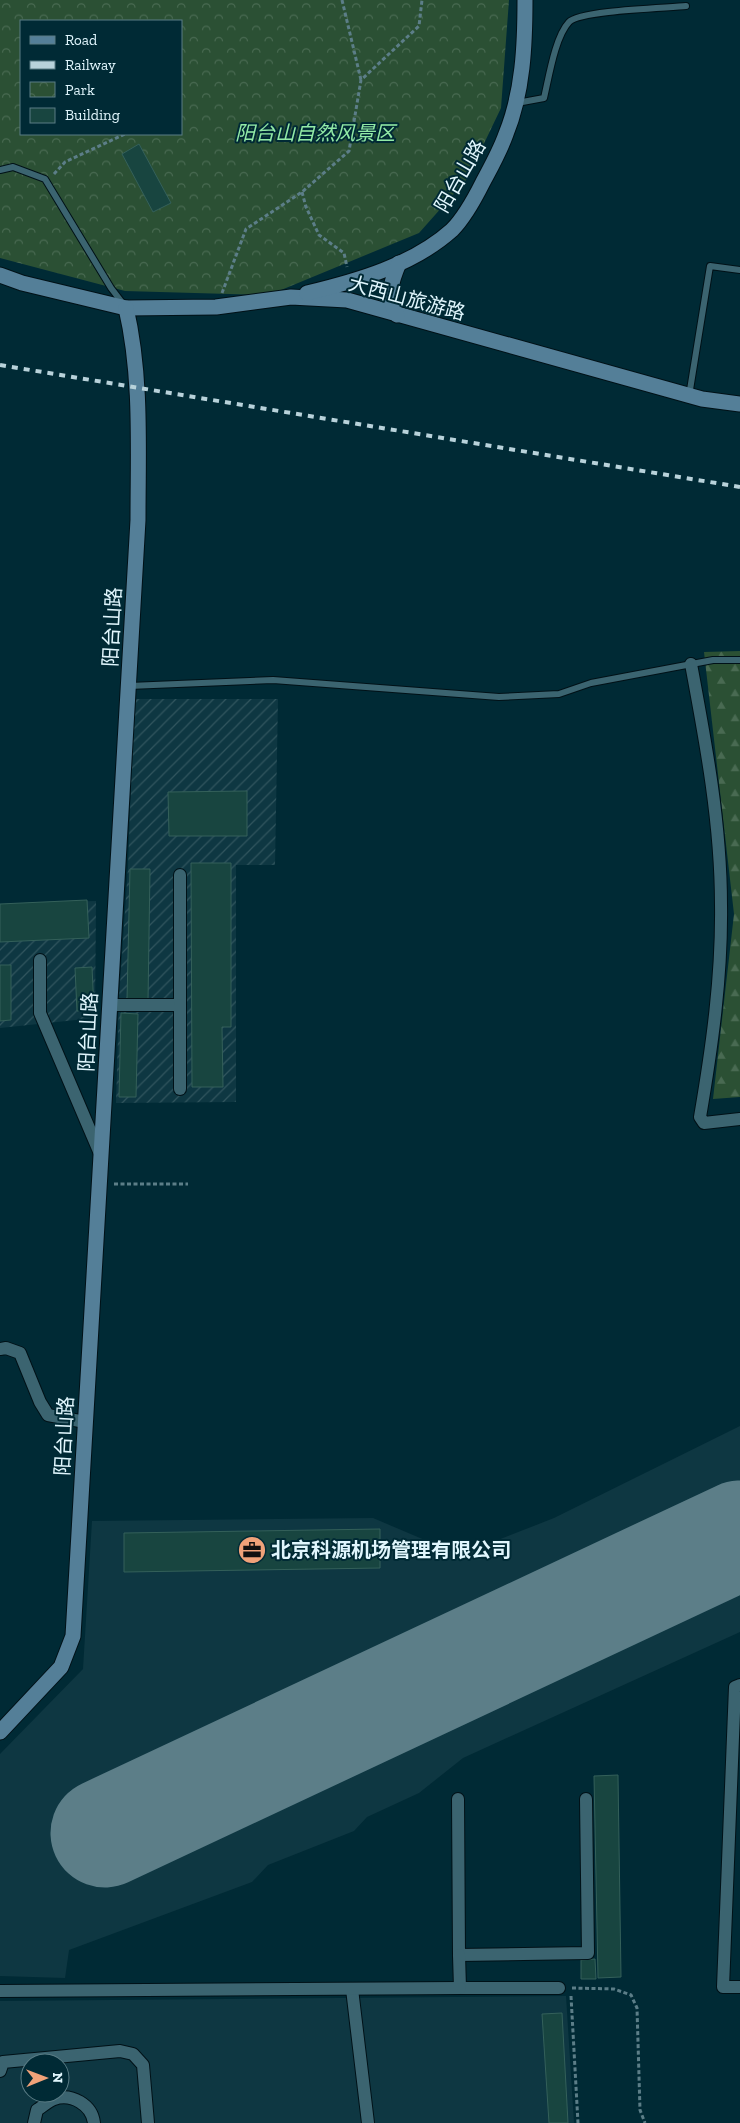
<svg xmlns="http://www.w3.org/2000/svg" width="740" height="2123" viewBox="0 0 740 2123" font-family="'Zilla Slab','Noto Sans SC',serif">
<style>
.built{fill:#0e3742;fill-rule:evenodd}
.industrial{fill:url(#industrial-furrows)}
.forest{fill:url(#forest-firs)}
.park{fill:url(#park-crowns);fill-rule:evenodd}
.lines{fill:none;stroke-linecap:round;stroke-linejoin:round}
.runway{stroke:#5c7e88;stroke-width:109}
.building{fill:#184540;stroke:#34605a}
.lane-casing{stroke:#001117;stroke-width:8}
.street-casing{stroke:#001117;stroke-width:14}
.secondary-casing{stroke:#001117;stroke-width:17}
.path{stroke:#5c7e88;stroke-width:3;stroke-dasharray:4 2.5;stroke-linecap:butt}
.lane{stroke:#3b6470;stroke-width:6}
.street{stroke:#3b6470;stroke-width:12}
.secondary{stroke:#547f98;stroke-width:15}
.rail{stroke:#b8d2da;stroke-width:4;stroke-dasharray:6 6;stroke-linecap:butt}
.labels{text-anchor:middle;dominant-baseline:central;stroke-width:4;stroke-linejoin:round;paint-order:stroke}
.park-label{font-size:20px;font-style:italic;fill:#92eaa6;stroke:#002a35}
.street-label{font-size:20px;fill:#e0f6fd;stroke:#002a35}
.poi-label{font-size:20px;font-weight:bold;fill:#e0f6fd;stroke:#002a35;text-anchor:start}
</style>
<defs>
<pattern id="industrial-furrows" width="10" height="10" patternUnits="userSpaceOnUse" patternTransform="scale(1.25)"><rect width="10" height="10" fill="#0e3742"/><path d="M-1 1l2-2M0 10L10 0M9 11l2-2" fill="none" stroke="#31555e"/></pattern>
<pattern id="forest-firs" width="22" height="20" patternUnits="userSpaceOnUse" patternTransform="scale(1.25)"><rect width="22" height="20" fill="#2b5034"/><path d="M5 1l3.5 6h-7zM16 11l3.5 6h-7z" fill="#496a52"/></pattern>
<pattern id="park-crowns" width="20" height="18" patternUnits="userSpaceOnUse" patternTransform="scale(1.25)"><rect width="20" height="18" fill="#2b5034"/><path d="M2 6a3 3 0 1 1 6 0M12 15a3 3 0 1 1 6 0" fill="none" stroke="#496a52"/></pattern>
</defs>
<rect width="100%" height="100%" fill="#002a35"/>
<!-- built -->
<g class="built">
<polygon points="740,1426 740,1632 463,1758 419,1793 367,1817 354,1831 268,1865 252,1882 69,1950 65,1978 0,1976 0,1754 83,1669 92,1521 373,1518 460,1555 554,1518"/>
<path d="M566,1996l8,127h-574v-122zM30,2063h30v30h-30z"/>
</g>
<!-- industrial -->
<g class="industrial">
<polygon points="134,699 278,699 275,865 236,865 236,1102 116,1103 119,999 128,867"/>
<polygon points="96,901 95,1018 0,1028 0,904"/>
</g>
<!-- forest -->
<polygon class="forest" points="740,651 740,1097 713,1099 734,914 704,652"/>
<!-- park -->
<path class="park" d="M0,0h509l-8,108 -34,71 -48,54 -150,62 -144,-4 -125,-33zM21,21h160v113h-160z"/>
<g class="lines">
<!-- runway -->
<polyline class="runway" points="105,1833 740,1535"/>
</g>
<!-- building -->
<g class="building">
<polygon points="139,144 171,203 153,212 122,154"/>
<polygon points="247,791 247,836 169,836 168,792"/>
<polygon points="191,863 231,863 231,1027 222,1027 223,1087 192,1087"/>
<polygon points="130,869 150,869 148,1001 127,1000"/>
<polygon points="87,900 89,938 0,942 0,904"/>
<polygon points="0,965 11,965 11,1020 0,1021"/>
<polygon points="92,967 94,1010 77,1011 75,968"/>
<polygon points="121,1013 138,1014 136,1097 119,1097"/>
<polygon points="380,1529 380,1568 124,1572 124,1533"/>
<polygon points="618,1775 621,1977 598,1978 594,1776"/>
<polygon points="595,1959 596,1979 581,1979 581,1960"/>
<polygon points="562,2013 568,2123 549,2123 542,2014"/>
</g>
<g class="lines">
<defs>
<g id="lane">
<path d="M517,103l27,-5c5,-21 11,-61 25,-76 11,-12 98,-14 117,-16"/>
<polyline points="0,170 13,167 45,179 111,288 124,305"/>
<polyline points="689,396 710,266 740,270"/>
<polyline points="129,686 273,680 499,697 559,694 591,683 713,660 740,660"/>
</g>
<g id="street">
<path d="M691,664c15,80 30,160 30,241 1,71 -9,142 -21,212l4,6 36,-4"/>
<polyline points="40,960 40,1013 101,1156"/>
<polyline points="109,1005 180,1005 180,875"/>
<polyline points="180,1089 180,1005"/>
<polyline points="0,1349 6,1348 20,1353 40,1402 48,1415 85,1422"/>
<polyline points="740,1685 735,1687 723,1987 740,1987"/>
<polyline points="458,1799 459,1955 588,1953 586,1799"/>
<polyline points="459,1955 460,1988 559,1988"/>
<polyline points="352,1989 368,2123"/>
<polyline points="0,1991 460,1988"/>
<polyline points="0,2071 3,2062 120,2051 133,2054 143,2065 148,2123"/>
<path d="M34,2123l3,-13c5,-3 11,-9 17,-11 18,-6 38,6 40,24"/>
</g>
<g id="secondary">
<polyline points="0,275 22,283 126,308 216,307 291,297 347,300 702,399 740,404"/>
<path d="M307,293c50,-12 106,-28 145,-63 13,-13 23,-32 31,-48 8,-15 17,-31 23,-48 17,-42 19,-89 19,-134"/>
<path d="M397,315c-11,-19 -6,-33 2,-52"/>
<path d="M0,1732l61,-65 12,-31 65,-1116c0,-70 4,-144 -12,-212"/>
</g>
</defs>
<!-- lane casing -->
<use href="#lane" class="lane-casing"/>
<!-- street casing -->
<use href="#street" class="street-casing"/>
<!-- secondary casing -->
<use href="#secondary" class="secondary-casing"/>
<!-- path -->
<g class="path">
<polyline points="342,0 361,80"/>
<polyline points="54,174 65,162 125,134"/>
<polyline points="302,192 306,207 319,235 344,253 347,267"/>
<polyline points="222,293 246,229 302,192 349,151 361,80 419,26 422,0"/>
<polyline points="114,1184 188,1184"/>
<polyline points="572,1988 614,1989 631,1995 637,2008 640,2110 645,2123"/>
<polyline points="571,1996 578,2123"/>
</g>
<!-- lane -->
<use href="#lane" class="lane"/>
<!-- street -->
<use href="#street" class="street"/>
<!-- secondary -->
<use href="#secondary" class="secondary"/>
<!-- rail -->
<polyline class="rail" points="0,365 740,487"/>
</g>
<!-- icons -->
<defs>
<symbol id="office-disc" viewBox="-11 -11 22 22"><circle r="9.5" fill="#f0a279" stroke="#002a35"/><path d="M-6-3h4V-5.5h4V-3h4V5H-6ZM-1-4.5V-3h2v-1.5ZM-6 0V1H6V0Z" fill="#111"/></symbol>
</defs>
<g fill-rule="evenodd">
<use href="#office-disc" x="236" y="1534" width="32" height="32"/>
</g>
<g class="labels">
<!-- park labels -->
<g class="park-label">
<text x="315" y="133">阳台山自然风景区</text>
</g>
<!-- street labels -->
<g class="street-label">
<text transform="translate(460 176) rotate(-60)">阳台山路</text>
<text transform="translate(407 298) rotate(15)">大西山旅游路</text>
<text transform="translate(112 627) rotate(-87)">阳台山路</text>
<text transform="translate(88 1032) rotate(-87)">阳台山路</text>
<text transform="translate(64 1436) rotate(-87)">阳台山路</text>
</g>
<!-- poi labels -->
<g class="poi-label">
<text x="271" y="1550">北京科源机场管理有限公司</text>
</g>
</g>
<!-- legend -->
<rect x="20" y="20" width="162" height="115" fill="#002a35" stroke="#5a7c85"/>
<rect x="30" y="36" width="25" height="8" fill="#547f98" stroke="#5a7c85"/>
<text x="65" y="45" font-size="15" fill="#e0f6fd">Road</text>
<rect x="30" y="61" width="25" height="8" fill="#b8d2da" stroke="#5a7c85"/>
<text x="65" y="70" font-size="15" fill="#e0f6fd">Railway</text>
<rect x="30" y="82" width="25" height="15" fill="url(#park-crowns)" stroke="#5a7c85"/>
<text x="65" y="95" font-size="15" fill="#e0f6fd">Park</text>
<rect x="30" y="108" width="25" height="15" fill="#184540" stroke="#5a7c85"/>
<text x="65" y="120" font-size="15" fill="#e0f6fd">Building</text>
<!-- north arrow -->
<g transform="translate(45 2078) rotate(89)"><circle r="24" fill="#002a35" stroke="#5a7c85"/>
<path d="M0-4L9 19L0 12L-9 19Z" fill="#f0a279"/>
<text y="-8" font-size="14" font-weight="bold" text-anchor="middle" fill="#e0f6fd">N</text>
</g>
</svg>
